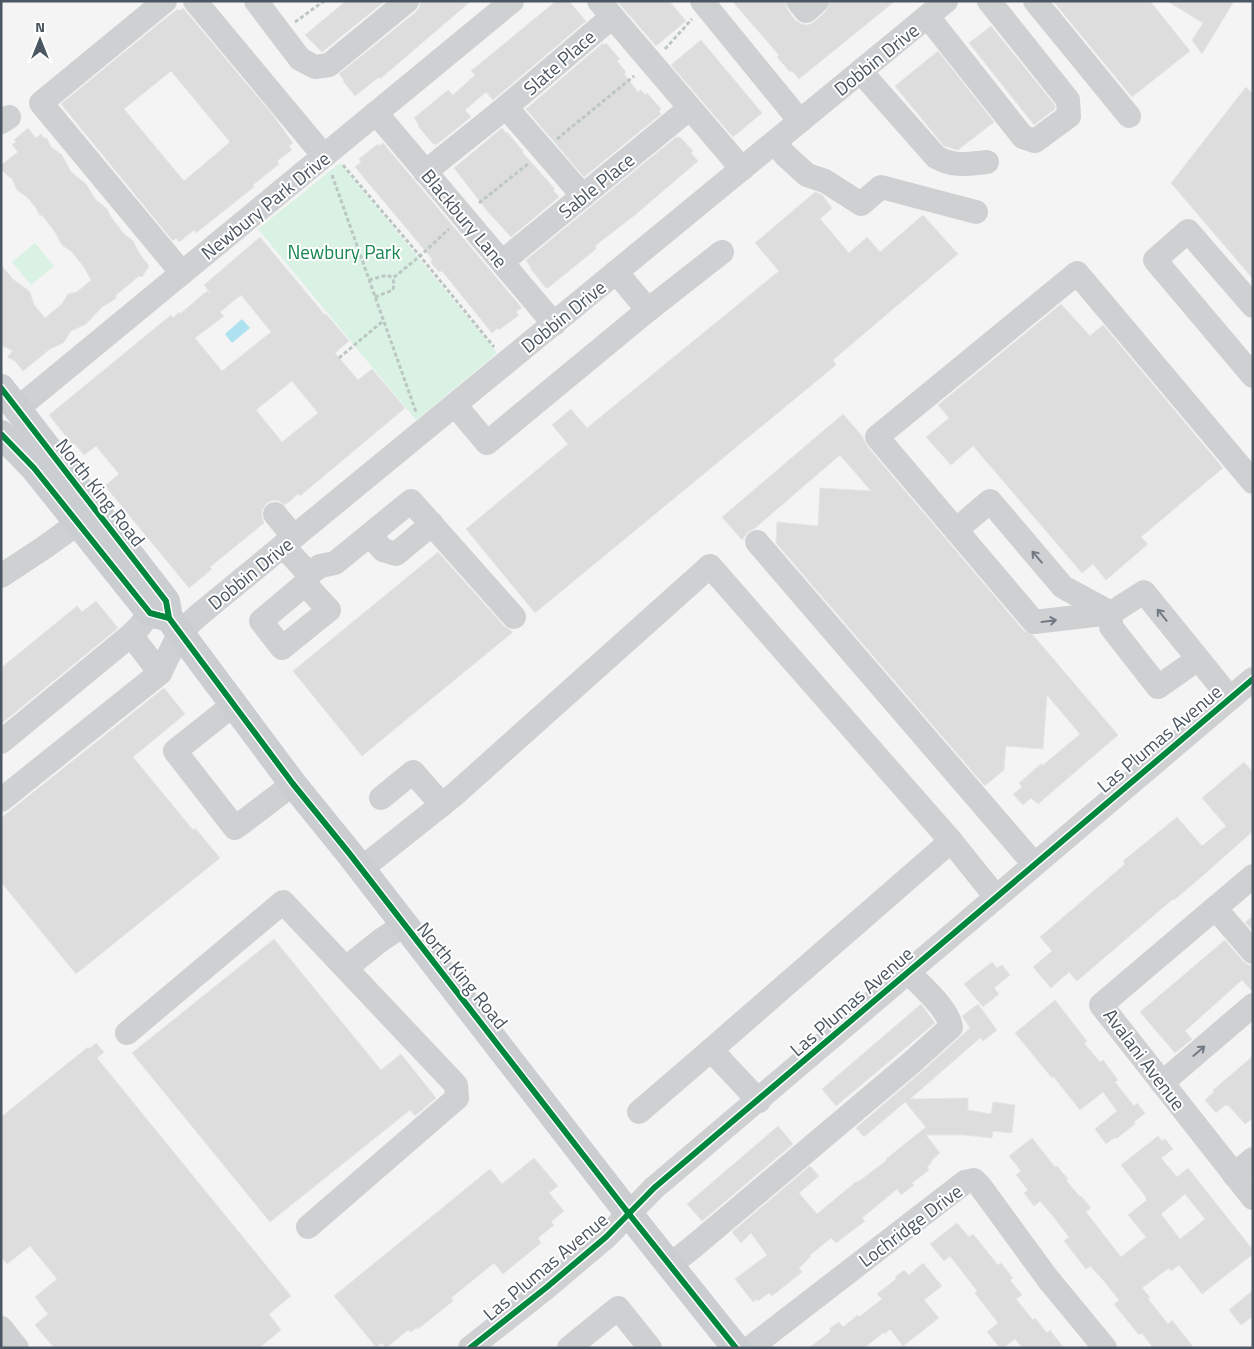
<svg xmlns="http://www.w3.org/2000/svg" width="1254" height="1349" viewBox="0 0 1254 1349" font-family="'Titillium Web',sans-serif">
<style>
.green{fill:#d9f2e3}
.water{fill:#aee2f0}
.building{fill:#ddddde;stroke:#e5e6e7;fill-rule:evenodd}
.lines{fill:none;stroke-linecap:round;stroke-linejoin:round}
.path{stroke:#bcc7c4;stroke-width:3;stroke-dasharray:4 2.5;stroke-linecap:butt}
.minor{stroke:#ced0d2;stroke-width:24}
.major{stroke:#caced1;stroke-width:28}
.cycleway-casing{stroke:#fff;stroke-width:9}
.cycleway{stroke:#00873e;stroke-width:6}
.oneway{stroke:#727b83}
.labels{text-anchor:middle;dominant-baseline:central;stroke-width:4;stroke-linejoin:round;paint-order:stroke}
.street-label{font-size:19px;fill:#4a5661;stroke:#fff}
.park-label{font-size:19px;fill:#17864f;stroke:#fff}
</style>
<rect width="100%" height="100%" fill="#f4f4f4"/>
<!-- green -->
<g class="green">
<polygon points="340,163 497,353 416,420 258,229"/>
<polygon points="35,243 54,266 31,285 12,262"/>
</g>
<!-- water -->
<polygon class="water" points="242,319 250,328 232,343 225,334"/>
<!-- building -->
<g class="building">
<polygon points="346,1 385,1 322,52 305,35"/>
<polygon points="420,1 471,1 380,79 379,77 355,96 343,81 344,80 339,74 416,12 420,6"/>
<polygon points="556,1 569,1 586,21 493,100 486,92 465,110 471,117 436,145 434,143 433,144 418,126 419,125 414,118 448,90 453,95 475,75 471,71"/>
<polygon points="617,1 669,1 686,21 656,46"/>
<polygon points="732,1 785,1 787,9 795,20 801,24 808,25 815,21 826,11 830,1 895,1 799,79 792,71 790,72 777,57 779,55"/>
<polygon points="1053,1 1150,1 1190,51 1132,97"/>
<polygon points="1167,1 1234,1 1202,54 1192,40 1203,23"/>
<path d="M183,8l89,106 21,29 -4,3 3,4 -15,11 2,3 -26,21 1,2 -58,46 -2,-3 -15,12 -3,-4 -3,3 -112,-137 100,-82 17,-13 2,2zM171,71l59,71 -46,39 -60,-72z"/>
<polygon points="991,26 1055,105 1055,109 1034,125 969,43"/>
<polygon points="701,40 762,113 733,137 671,65"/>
<polygon points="603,43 604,45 606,43 620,59 617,61 626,72 624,74 638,92 641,90 645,95 647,93 661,109 659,111 661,114 584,177 526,109"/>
<polygon points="938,51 994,122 958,150 944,146 895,86"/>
<polygon points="1246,87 1253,94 1253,279 1171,183"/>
<polygon points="28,128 36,138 41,134 45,139 47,138 51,147 62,155 71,172 86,184 95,199 107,209 111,217 124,234 133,241 140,254 149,266 142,277 139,276 115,296 117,298 102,307 86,324 71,331 63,343 50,349 23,371 15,361 7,357 13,351 1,345 1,265 13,279 30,292 34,305 45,318 62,304 68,294 77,292 91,280 84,267 71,251 62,245 55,232 42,215 40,216 36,208 28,198 17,190 12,179 1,170 1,165 18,152 12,145 16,142 14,140"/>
<polygon points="502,128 506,133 507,132 523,151 522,152 555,189 553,190 559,197 511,237 488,212 454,168"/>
<polygon points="676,137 678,138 680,137 693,151 691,153 698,161 635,215 596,245 596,249 548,288 546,288 530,268 531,268 526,260"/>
<polygon points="383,143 522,308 516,312 519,315 499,330 498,328 492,333 442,271 439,272 431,263 432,259 355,167 361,162 359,159 378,144 379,146"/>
<polygon points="815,192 822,195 832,208 820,219 849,253 867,237 880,252 923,215 958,254 833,360 836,365 535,613 466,529 568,444 552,425 571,409 587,428 779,271 755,243"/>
<path d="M260,237l65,78 1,-1 23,27 -14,12 23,27 14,-11 33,39 -105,88 -2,-2 -13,11 -6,-4 -6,-1 -6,3 -5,7v7l2,6 -54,44 2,2 -23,19 -84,-102 14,-12 -23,-28 -12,9 -9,-11 -2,1 -24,-30 122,-100 2,3 6,-6 1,2 27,-23 3,2 -6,-8zM241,295l30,37 -49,39 -27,-33 29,-22 -4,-4zM292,381l26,32 -36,29 -26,-32z"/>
<polygon points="1061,304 1090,336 1103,325 1223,468 1141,537 1148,544 1106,580 1093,564 1082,573 973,446 951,465 926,437 949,418 938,405"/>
<polygon points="843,414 862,436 867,446 1024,631 1033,635 1118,735 1038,804 1031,798 1023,805 1013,794 1022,787 1019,783 1042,763 1042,766 1080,734 1047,695 1043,749 1006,746 1004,770 986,785 984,785 776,543 777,522 818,526 820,488 871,491 840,455 754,529 748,532 742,540 722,517"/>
<polygon points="438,552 504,626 513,632 362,756 293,671"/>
<polygon points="96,601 118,628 1,724 1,668 77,606 82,612"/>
<polygon points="164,688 185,714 133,757 193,830 195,828 220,858 76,974 1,882 1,818"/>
<polygon points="1244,762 1253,772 1253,831 1199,879 1174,900 1173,899 1077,981 1069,972 1051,988 1033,967 1052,951 1040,937 1125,864 1123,861 1177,817 1202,846 1226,826 1202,798"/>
<polygon points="1253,916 1253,931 1245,922"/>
<polygon points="274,939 381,1070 401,1054 436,1098 415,1116 410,1110 270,1222 132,1053"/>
<polygon points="1225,940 1243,961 1248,965 1253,965 1253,992 1242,980 1185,1031 1192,1039 1175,1053 1140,1012"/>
<polygon points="992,962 997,968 1002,965 1010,975 994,988 999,994 983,1007 964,984"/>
<polygon points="1055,1000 1087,1041 1084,1043 1100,1062 1103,1060 1118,1080 1115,1082 1134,1106 1137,1103 1145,1113 1134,1122 1135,1124 1117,1138 1114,1138 1106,1144 1095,1129 1117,1111 1103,1092 1080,1110 1053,1076 1052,1078 1015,1033"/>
<polygon points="921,1004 935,1023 836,1106 822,1089"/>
<polygon points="978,1004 997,1030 983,1041 980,1038 910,1099 968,1098 968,1110 991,1114 993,1102 1015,1105 1012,1133 993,1131 992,1138 964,1135 926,1135 940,1153 931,1161 932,1162 927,1167 929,1170 912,1183 914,1185 901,1195 897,1189 862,1218 865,1221 836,1243 831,1238 810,1255 811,1256 799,1268 802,1272 772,1296 769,1293 758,1301 757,1299 753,1302 735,1279 767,1255 751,1233 741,1243 732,1232 810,1166 819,1176 799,1193 817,1214 857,1181 858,1182 887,1160 886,1159 926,1127 905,1102 864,1137 856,1128 920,1073 970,1028 962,1016"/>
<polygon points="96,1043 104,1052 97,1058 291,1296 269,1314 281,1330 259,1348 54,1348 35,1325 48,1314 35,1297 57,1279 30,1246 7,1264 1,1257 1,1117 88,1047 89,1049"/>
<polygon points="1253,1056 1253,1118 1245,1124 1228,1105 1226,1106 1225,1105 1216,1113 1205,1100 1214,1092 1213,1090"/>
<polygon points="778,1126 793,1144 702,1221 687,1204"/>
<path d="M1158,1136l4,5 3,-2 8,10 -12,9 16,19 11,-9 65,82v4l-51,40 -23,-29 -8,6 -2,-3 -27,20 8,9 -2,2 20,25 4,-4 22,28h-41l-11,-15 -3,2 -25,-31 5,-4 -16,-20 -13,-14 -4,3 -22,-28 5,-4 -17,-22 -12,-14 -6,5 -10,-13 4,-3 -12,-15 5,-4 -12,-15 23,-18 23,29 2,-1 11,13 -2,1 14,17 1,-1 10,12 -5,4 35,45 25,-20 -18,-22 19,-15 -2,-2 1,-1 -25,-32zM1185,1194l20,25 -25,20 -19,-25z"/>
<polygon points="534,1158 558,1186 549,1193 564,1211 551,1222 554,1225 538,1238 541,1243 503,1274 494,1263 451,1298 453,1301 418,1329 416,1328 411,1332 408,1330 386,1348 382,1343 376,1347 334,1296 490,1169 502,1184"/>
<polygon points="957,1223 969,1237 973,1234 998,1265 1001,1263 1013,1278 1010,1280 1022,1295 1016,1299 1033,1320 1035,1318 1047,1333 1050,1330 1064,1348 1022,1348 1015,1339 1003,1348 1000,1348 987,1332 998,1323 975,1293 977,1291 950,1256 944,1261 930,1244"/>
<polygon points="923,1263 942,1286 924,1300 939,1318 903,1346 890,1329 885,1334 884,1332 864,1348 809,1348 831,1331 829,1329 839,1322 843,1327 858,1315 859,1317 882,1299 877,1294 896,1279 895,1277 904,1270 909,1275"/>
<polygon points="1253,1290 1253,1316 1241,1325 1229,1310"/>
</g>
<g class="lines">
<!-- path -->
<g class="path">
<polyline points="295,22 324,1"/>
<polyline points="665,49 692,19"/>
<polyline points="557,139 634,76"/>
<polyline points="343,165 420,256 494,347"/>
<polyline points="332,175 416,412"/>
<polyline points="479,203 529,163"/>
<polyline points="369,280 387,275 393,278"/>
<polyline points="375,297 393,290 394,284 393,278 420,256 449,229"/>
<polyline points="339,358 383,321"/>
</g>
<!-- minor -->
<g class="minor">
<polyline points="165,1 41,103 182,273"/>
<polyline points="195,1 324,156"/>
<polyline points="256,1 300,59 315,67 329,65 407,1"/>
<polyline points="599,1 742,169"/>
<polyline points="702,1 800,121"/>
<polyline points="798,1 806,11 817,1"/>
<polyline points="1035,1 1129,116"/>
<polyline points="928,17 1023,137 1035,141 1069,116 1068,100 989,1"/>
<path d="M861,72l75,85c18,10 31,7 51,5"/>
<polyline points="376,113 554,324"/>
<polyline points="1,122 9,117"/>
<polyline points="775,142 785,155 807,175 825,181 861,204 881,187 976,212"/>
<polyline points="425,172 506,107"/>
<polyline points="583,196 506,107 612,17"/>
<polyline points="502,262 690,108"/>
<polyline points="1253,306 1188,231 1155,260 1253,376"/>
<polyline points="648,310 722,252"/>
<polyline points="455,405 487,443 648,310 616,272"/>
<polyline points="17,409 512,1"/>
<polyline points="275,514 294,537"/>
<polyline points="956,530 990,501 1063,587 1111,613 1144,592 1230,698"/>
<polyline points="370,535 383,550 396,554 432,524"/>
<polyline points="757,542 1034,864"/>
<polyline points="283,546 309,574 308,580 305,584 261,621 282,648 329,610 305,584"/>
<polyline points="309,574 320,566 335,563 411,501 514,617"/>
<polyline points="1,576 45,547 78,523"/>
<polyline points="131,635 160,673"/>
<polyline points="1198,659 1158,687 1111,627 1111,613 1034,622 877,437 1077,273 1253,482"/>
<polyline points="233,705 175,751 235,828 293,784"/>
<polyline points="1,742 131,635 139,627 150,613"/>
<polyline points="381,798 413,772 442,805"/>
<polyline points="1,800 160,673 180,632 200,614 946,1"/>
<polyline points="361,869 454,795 710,566 951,841"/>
<polyline points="1253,876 1101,1005 1253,1198"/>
<polyline points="1215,908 1253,952"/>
<polyline points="346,968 381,940 404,925"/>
<polyline points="127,1033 283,902 456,1085 457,1098 308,1227"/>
<polyline points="711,1050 951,841 996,897"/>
<polyline points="1162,1083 1253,1005"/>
<polyline points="639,1112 711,1050 759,1101"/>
<polyline points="1234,1175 1253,1159"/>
<path d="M670,1265l23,-18 218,-184 40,-36c-3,-19 -30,-41 -43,-55"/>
<polyline points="1,1328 17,1348"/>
<polyline points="470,1348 547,1287 606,1237 654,1188 1253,679"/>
<polyline points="569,1348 618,1308 650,1348"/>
<polyline points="750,1348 965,1182 974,1180 980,1186 1048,1279 1105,1348"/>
</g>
<!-- major -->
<g class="major">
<polyline points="1,388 166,601 169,618 293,784 349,853 629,1214 736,1348"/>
<polyline points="1,434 34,468 150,613 169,618"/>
</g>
<defs>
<g id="cycleway">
<polyline points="1,388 166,601 169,618 293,784 349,853 629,1214 736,1348"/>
<polyline points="1,434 34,468 150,613 169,618"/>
<polyline points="470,1348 547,1287 606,1237 654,1188 1253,679"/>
</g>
</defs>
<!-- cycleway casing -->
<use href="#cycleway" class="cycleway-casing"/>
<!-- cycleway -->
<use href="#cycleway" class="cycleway"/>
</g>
<!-- one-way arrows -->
<defs><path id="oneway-shaft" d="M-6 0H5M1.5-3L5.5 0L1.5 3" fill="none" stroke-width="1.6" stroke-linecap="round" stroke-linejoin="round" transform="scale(1.25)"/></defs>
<g class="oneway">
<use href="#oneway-shaft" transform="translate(1037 557) rotate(-131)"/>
<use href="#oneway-shaft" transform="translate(1162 615) rotate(-129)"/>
<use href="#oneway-shaft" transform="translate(1049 621) rotate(-7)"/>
<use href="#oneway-shaft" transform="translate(1199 1051) rotate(-41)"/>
</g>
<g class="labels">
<!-- street labels -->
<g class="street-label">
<text transform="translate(876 59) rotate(-39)">Dobbin Drive</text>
<text transform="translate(559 62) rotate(-41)">Slate Place</text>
<text transform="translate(596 185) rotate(-39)">Sable Place</text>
<text transform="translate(265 205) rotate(-39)">Newbury Park Drive</text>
<text transform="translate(465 218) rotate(50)">Blackbury Lane</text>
<text transform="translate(563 316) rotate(-39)">Dobbin Drive</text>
<text transform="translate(101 492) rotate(52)">North King Road</text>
<text transform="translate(250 573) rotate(-39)">Dobbin Drive</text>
<text transform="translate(1159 738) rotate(-40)">Las Plumas Avenue</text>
<text transform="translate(463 975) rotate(51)">North King Road</text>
<text transform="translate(851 1001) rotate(-41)">Las Plumas Avenue</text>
<text transform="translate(1145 1059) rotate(53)">Avalani Avenue</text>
<text transform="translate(910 1225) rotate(-37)">Lochridge Drive</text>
<text transform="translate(545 1266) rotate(-40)">Las Plumas Avenue</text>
</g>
<!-- park labels -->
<g class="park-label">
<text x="344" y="251">Newbury Park</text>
</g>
</g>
<!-- border -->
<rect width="1254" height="1349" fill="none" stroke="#4a5661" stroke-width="5"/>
<!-- north arrow -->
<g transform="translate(40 40)" stroke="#ffffff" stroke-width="4" paint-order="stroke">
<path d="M0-4L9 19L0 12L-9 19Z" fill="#4a5661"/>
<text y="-8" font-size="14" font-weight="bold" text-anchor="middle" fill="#4a5661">N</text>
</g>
</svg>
